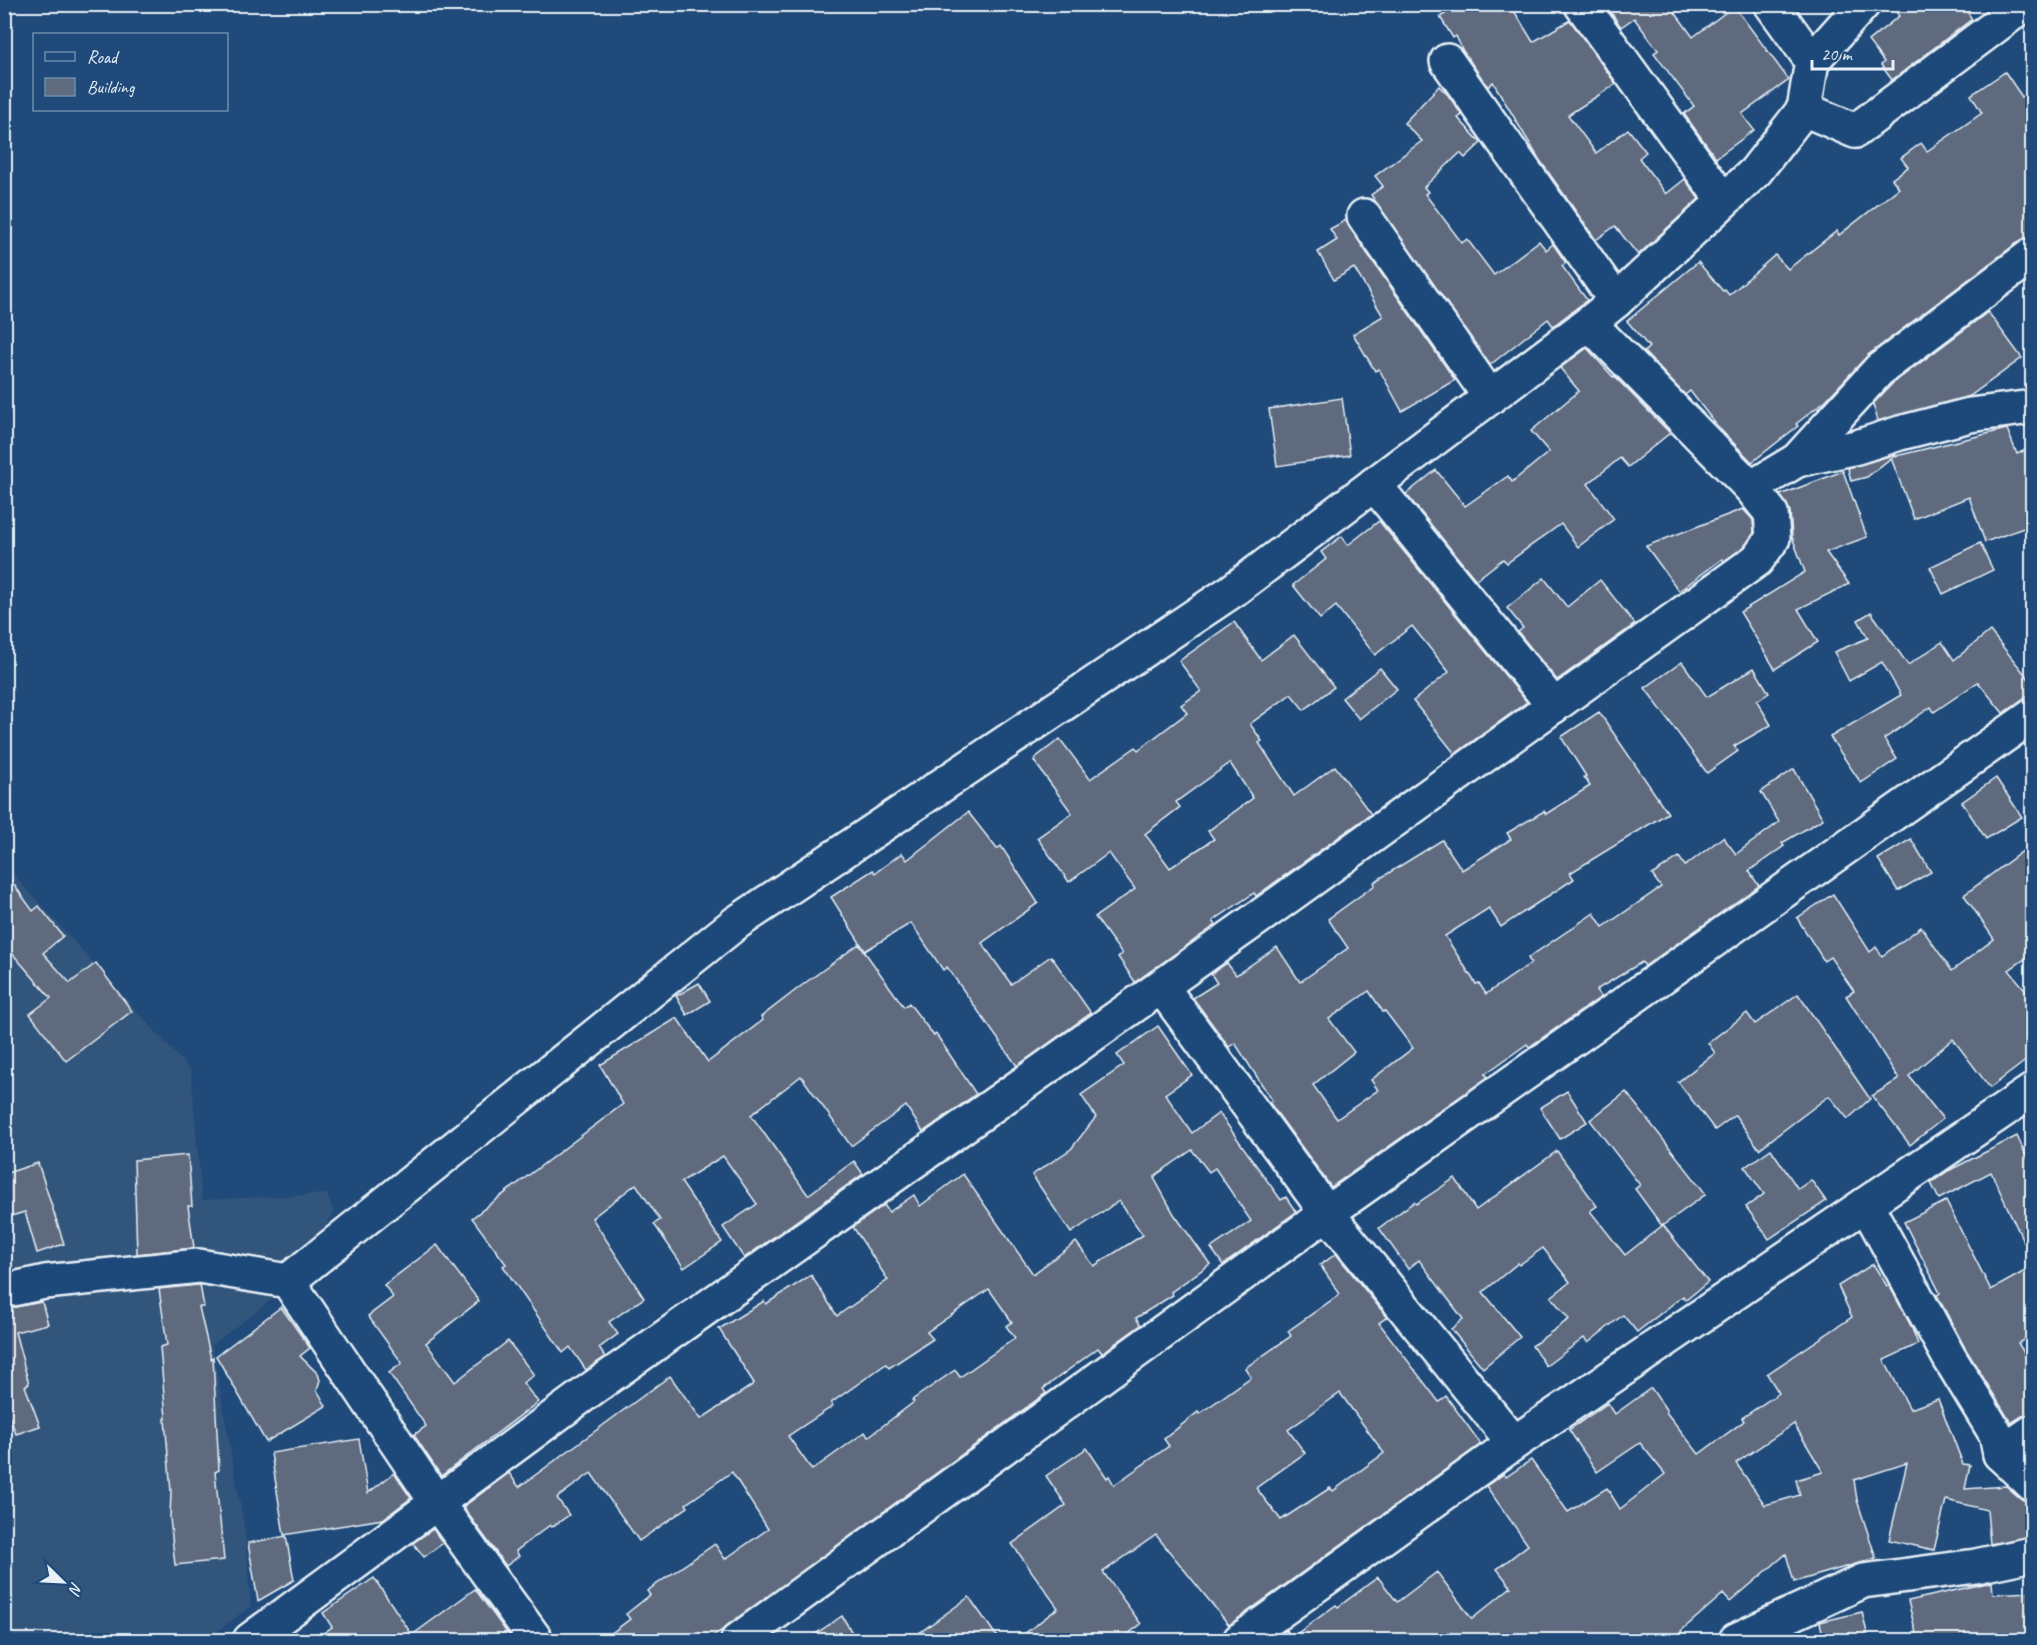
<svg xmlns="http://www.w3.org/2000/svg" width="2037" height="1645" viewBox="0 0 2037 1645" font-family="Caveat,sans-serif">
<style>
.built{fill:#32547c}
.building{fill:#5f6b7f;stroke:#e8f1f8;stroke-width:1.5;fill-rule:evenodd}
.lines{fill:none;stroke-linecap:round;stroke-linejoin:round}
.minor-casing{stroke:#e8f1f8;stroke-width:38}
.minor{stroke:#1f4a7a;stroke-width:33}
</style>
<rect width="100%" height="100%" fill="#1f4a7a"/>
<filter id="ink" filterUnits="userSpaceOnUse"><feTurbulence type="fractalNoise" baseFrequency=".0167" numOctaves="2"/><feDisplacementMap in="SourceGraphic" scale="12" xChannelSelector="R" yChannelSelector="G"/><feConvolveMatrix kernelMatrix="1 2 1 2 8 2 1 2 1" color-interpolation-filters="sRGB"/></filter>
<g filter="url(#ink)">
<!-- built -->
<polygon class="built" points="4,864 191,1071 202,1200 327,1194 334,1213 273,1299 212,1345 245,1532 251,1606 206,1640 5,1640"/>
<!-- building -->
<g class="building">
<polygon points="1461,4 1510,4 1533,42 1570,20 1616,84 1568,115 1596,153 1628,129 1646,152 1639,158 1666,194 1685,179 1699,199 1638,255 1615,226 1596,240 1539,159 1493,82 1488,87 1463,51 1456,36 1453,38 1440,17"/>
<polygon points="1605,4 1669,4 1693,37 1734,6 1789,80 1742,114 1754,130 1716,158 1684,114 1694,106 1654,53 1658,50 1634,18 1621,27"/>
<polygon points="1891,4 1962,4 1972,19 1892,80 1881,65 1884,62 1868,41 1899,16"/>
<polygon points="2005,72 2022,97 2032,90 2032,237 2021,240 1868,355 1826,400 1796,424 1798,426 1752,462 1718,427 1690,391 1685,395 1644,352 1649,347 1627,321 1698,262 1723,291 1725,290 1729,295 1775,255 1788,269 1837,231 1839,235 1899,188 1892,179 1908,167 1901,158 1921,143 1927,151 1982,113 1971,95"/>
<polygon points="1439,86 1448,95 1462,115 1458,118 1481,143 1465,158 1460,153 1424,187 1428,192 1425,194 1462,243 1467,239 1494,275 1539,241 1546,250 1553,244 1566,263 1562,266 1587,300 1553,326 1548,319 1490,365 1371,195 1383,186 1375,176 1422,141 1404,123"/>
<polygon points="1346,220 1349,227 1455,380 1402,411 1379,369 1375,371 1353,334 1383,316 1354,268 1334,280 1318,252 1337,240 1330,229"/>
<polygon points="1988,312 2022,358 1970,396 1878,421 1873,404 1892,384"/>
<polygon points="1587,348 1613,377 1614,376 1670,433 1628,467 1620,458 1588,484 1614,519 1578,547 1561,524 1507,563 1503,559 1476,580 1406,494 1436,470 1465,506 1508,476 1512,482 1549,452 1531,431 1579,391 1560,368"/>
<polygon points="1342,398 1350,455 1277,466 1269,409"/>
<polygon points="2007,429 2017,454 2032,447 2032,525 1985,542 1969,497 1914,519 1891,458 1867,477 1851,481 1848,468 1896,454 1892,457"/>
<polygon points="1843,471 1867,537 1826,552 1849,584 1798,609 1818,642 1775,669 1740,612 1805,572 1792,537 1790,511 1780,495"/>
<polygon points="1743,509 1753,520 1754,533 1744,547 1724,561 1722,559 1679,591 1646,546"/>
<polygon points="1379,521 1527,702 1455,754 1413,701 1449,672 1412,626 1375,655 1336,606 1320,619 1293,585 1326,559 1321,552 1342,536 1348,545"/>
<polygon points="1980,543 1993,570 1943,594 1930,567"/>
<polygon points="1544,578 1567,607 1600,580 1635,624 1557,680 1518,632 1523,628 1507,608"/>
<polygon points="1871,612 1908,665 1942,642 1954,660 1990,631 2032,683 2032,692 2003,713 1978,682 1934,712 1931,707 1884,739 1897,759 1861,783 1830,737 1901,695 1882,662 1849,681 1834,652 1868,638 1858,620"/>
<path d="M1234,622l27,38 33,-25 40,52 -30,23 -13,-16 -41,30 12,17 -3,2 35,53 41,-30 36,48 -115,82 -2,-3 -41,28 3,4 -81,57 -17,-25 4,-3 -27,-37 40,-28 -26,-36 -40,29 -32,-44 35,-25 -38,-52 1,-3 25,-19 30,40 46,-32 2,3 49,-37 -6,-8 20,-14 -22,-30zM1230,763l23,35 -45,33 6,8 -44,29 -25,-34 35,-27 -4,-5z"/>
<polygon points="1682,662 1707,697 1754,668 1769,693 1757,701 1771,725 1734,746 1738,751 1707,773 1645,688"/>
<polygon points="1380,668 1397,689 1359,719 1342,698"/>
<path d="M1599,712l69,101 -98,60 4,6 -73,48 -12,-19 -44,28 31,48 3,-1 7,11 45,-31 -3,-5 66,-45 9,14 58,-40 -9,-12 27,-18 6,9 38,-29 13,17 43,-32 -18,-30 33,-23 29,50 -41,24 2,3 -35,25 10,15 -114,80 -3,-4 -46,28 5,7 -72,50 -2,-3 -42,30 3,3 -157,110 -62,-85 3,-2 -37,-57 -6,4 -36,-49 24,-15 -6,-9 16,-11 9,12 41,-28 23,35 48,-34 -20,-29 47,-34 -1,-3 68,-42 20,30 49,-31 -4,-6 37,-22 2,3 44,-28 -6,-9 2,-1 -25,-39zM1369,991l14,21 2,-1 28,37 -42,32 7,10 -41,29 -24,-34 41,-33 -25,-33z"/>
<polygon points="1996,778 2022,817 1986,839 1962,802"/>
<polygon points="968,812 997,849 1001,846 1038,903 982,943 1011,984 1051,956 1091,1013 1017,1066 947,967 943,970 911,923 865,951 831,897 873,870 875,873 902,853 907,860"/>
<polygon points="1911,839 1931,872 1898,891 1878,859"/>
<polygon points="2032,844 2032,954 2009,970 2032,998 2032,1056 1990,1088 1953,1039 1909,1076 1943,1119 1910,1145 1872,1096 1899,1079 1846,996 1854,991 1830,957 1824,961 1797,918 1833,894 1870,952 1876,947 1882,956 1921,927 1952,971 1994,939 1964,895"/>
<polygon points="4,871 33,911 39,906 63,936 43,953 70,983 96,963 132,1011 66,1061 30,1014 51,998 4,944"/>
<polygon points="859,944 904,1007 909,1003 934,1036 936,1034 976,1094 923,1132 906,1106 851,1146 801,1076 751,1115 808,1195 854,1161 863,1174 744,1258 723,1227 757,1204 723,1156 681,1182 722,1242 684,1268 654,1224 660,1220 636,1184 592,1218 644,1298 609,1322 618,1334 599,1348 605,1357 586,1370 570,1347 563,1353 503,1266 506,1264 472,1218 623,1104 600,1065 677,1018 708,1062 763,1020 761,1017 805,983"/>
<polygon points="699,983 710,1001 687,1015 676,996"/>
<polygon points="1798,994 1870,1099 1848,1119 1829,1096 1759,1149 1735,1115 1715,1130 1678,1082 1715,1053 1708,1043 1747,1013 1755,1024"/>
<path d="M1158,1026l34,49 -27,19 27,39 27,-20 62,87 5,-3 10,15 -73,53 -12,-17 40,-27 -36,-53 -6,4 -17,-22 -36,25 -2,3 20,36 36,50 -39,28 2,3 -37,23 5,7 -39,28 -4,-5 -55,41 3,4 -339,248h-106l29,-22 -4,-5 24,-19 -3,-4 68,-47 10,15 43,-30 -36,-57 -46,32 2,3 -49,34 -48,-68 -34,25 12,17 -17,12 -2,-2 -34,26 3,5 -13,10 -43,-59 46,-34 10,14 151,-111 31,43 50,-33 3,-3 -35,-54 45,-28 2,3 45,-29 26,41 51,-36 -35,-53 31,-22 5,7 25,-17 6,11 43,-32 70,100 43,-32 18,24 49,-31 -24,-34 -48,32 -39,-58 39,-26 25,-32 -15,-22 43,-30 -7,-10zM989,1289l23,33 -6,4 9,12 -55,39 -5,-7 -43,30 2,2 -46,35 -3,-5 -53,38 -24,-34 45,-30 -2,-3 55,-39 3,4 44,-29 -6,-7z"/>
<polygon points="1567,1091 1587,1122 1560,1139 1540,1108"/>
<polygon points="1626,1092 1706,1194 1662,1226 1635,1189 1640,1185 1590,1120"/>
<polygon points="2017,1136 2032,1168 2032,1260 1991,1172 1939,1199 1931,1183 1948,1171"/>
<polygon points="1771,1149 1798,1189 1811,1180 1826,1201 1769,1239 1746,1207 1764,1194 1745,1167"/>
<polygon points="1557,1151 1597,1206 1590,1211 1625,1255 1663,1225 1708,1282 1686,1300 1683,1296 1637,1332 1623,1315 1588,1343 1584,1338 1546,1366 1532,1346 1569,1319 1551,1297 1570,1282 1543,1248 1519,1265 1518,1263 1483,1292 1520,1337 1483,1368 1451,1329 1463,1319 1419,1260 1408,1269 1379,1228 1414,1202 1416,1204 1455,1178 1476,1210"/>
<polygon points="188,1155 192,1206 188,1206 194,1248 137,1254 134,1160"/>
<polygon points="38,1163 64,1244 37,1253 25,1212 4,1218 4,1174"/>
<polygon points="1946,1201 1991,1290 2032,1267 2032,1335 2018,1343 2032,1366 2032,1414 2022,1416 2011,1423 1965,1348 1937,1295 1940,1293 1904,1222"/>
<polygon points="437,1245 479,1301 426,1343 455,1382 508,1341 534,1375 523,1383 538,1402 441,1476 414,1435 426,1426 389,1373 402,1363 368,1316 393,1297 384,1285"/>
<path d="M1336,1254l51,63 -8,6 60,79 7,-6 35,48 -252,181 -73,-90 -53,37 38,52 -22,17h-104l43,-33 -46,-64 54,-39 -20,-29 41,-28 20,30 2,-2 5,9 55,-39 -5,-7 34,-27 1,2 52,-37 -6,-9 46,-32 -3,-5 52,-37 -20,-29zM1340,1393l44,60 -51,38 -3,-3 -49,32 -25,-32 49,-35 -17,-23z"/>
<path d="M1873,1264l14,22 2,-1 22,41 7,18 -34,16 26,49 28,-10 25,65 7,1 -5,24 41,-3 14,12 7,4h5v34l-42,8 -3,-34 -41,-10 -12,50 -45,-10 18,-77 -53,17 3,20 19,58 -82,24 -8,-28 -56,48 -7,-8 -42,37 8,10h-418l15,-11 5,8 45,-33 2,2 40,-30 19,25 40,-30 35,47 39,-32 -14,-18 31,-24 -42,-59 18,-12 2,3 25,-17 37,52 39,-24 13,21 45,-35 -25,-31 -43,29 -28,-42 39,-27 7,11 36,-26 16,23 -1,1 33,42 45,-33 -2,-3 37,-25 -12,-19 85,-57 -14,-31zM1794,1424l29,48 -27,8 4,15 -35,10 -29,-42z"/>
<polygon points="198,1285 200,1285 204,1307 199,1307 211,1359 213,1357 219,1470 215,1472 224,1560 175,1565 170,1518 171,1492 165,1419 166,1419 160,1347 167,1345 159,1289"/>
<polygon points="42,1302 48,1324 15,1332 29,1384 25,1386 40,1426 16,1434 4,1402 4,1309"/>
<polygon points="281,1307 310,1348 300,1356 318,1374 320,1380 317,1390 326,1406 266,1442 216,1356"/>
<polygon points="359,1439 368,1493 394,1473 411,1498 383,1519 284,1535 271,1453"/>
<polygon points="433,1529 443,1543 424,1557 413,1543"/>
<polygon points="286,1536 294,1580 258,1601 248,1543"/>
<polygon points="374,1578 412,1635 475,1589 513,1641 312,1641 332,1627 323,1613"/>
<polygon points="1992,1582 1993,1594 2032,1592 2032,1639 1918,1641 1908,1601"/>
<polygon points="969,1597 1000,1641 908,1641"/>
<polygon points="1862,1612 1869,1641 1824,1641 1820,1622"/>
<polygon points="842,1616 857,1641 805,1641"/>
</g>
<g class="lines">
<defs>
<g id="minor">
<polyline points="1581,4 1723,200"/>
<polyline points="1771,4 1812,61"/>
<polyline points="1447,61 1616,301"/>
<polyline points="1804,109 1855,131 2025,4"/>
<polyline points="1364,216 1490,397"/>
<polyline points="1797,460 1857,447 1900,433 1970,415 2032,407"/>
<polyline points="1374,484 1554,706"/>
<polyline points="1751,488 1797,460 1879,370 2032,255"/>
<polyline points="1161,986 1327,1213 1514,1443"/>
<polyline points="1866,1204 1949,1357 1996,1434 2000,1454 2032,1484"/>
<polyline points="288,1281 736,923 1232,591 1589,323 1616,301 1755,172 1804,109 1812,61 1863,4"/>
<polyline points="4,1291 45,1282 199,1266 288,1281 437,1503 536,1640"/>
<polyline points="2000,1454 2032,1432"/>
<polyline points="250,1640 593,1388 1272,908 1757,560 1773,538 1771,513 1751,488 1589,323"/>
<polyline points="738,1640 1327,1213 2032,716"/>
<polyline points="1240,1640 1514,1443 2032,1091"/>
<polyline points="1736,1640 1863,1581 1976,1566 2032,1554"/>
</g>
</defs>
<!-- minor casing -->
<use href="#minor" class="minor-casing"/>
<!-- minor -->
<use href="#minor" class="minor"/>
</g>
</g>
<!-- margin -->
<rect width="2037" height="1645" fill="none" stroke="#1f4a7a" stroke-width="24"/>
<rect x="12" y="12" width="2013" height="1621" fill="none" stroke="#e8f1f8" stroke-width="2" filter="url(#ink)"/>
<!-- legend -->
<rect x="33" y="33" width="195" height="78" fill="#1f4a7a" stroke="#6f8dac" stroke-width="1.5"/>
<rect x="45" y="52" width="30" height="9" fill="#1f4a7a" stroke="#6f8dac" stroke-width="1.5"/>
<text x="87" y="63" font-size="18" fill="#e8f1f8">Road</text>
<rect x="45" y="78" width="30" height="18" fill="#5f6b7f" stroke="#6f8dac" stroke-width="1.5"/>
<text x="87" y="93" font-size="18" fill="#e8f1f8">Building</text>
<!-- north arrow -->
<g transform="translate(63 1582) rotate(114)" stroke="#1f4a7a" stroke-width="4.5" paint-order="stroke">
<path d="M0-4.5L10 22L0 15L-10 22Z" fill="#e8f1f8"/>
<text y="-9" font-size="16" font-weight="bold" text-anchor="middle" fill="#e8f1f8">N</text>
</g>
<!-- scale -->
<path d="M1812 60v9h81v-9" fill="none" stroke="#e8f1f8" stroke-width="3"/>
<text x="1821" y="60" font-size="18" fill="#e8f1f8" stroke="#1f4a7a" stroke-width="4.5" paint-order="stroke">20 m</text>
</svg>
